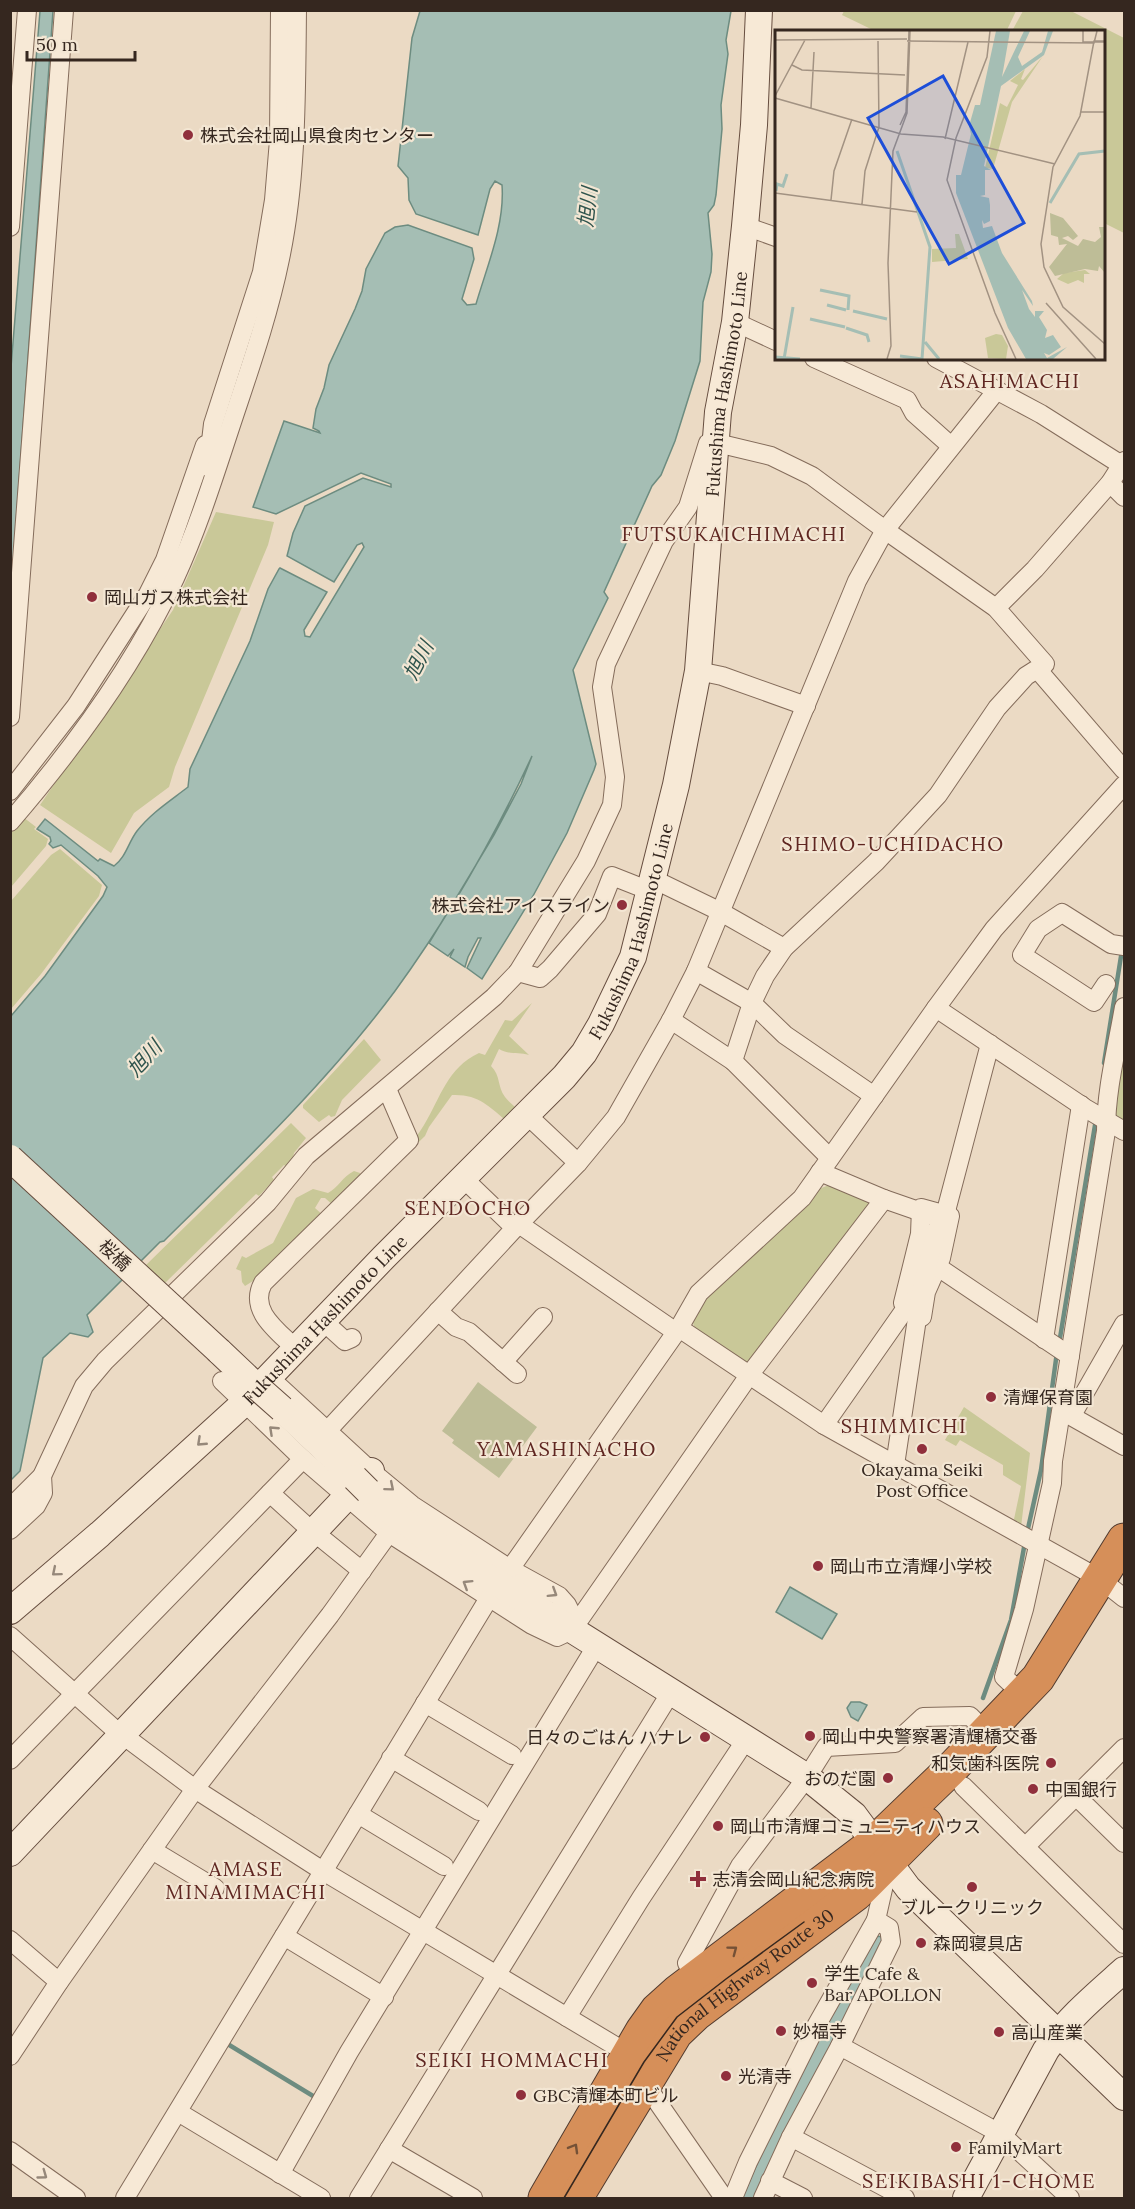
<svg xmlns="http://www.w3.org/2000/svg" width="1135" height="2209" viewBox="0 0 1135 2209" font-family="Lora,'Noto Sans JP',serif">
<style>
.green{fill:#c9c898}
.cemetery{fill:#bebd97}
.water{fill:#a5beb4;stroke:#6d8c80;stroke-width:1.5}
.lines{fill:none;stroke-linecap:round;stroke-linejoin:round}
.stream{stroke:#6d8c80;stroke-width:4.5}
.street-casing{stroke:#846c5b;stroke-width:20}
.secondary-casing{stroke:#664d3f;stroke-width:28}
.highway-casing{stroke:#523b2f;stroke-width:35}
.street{stroke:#f7e9d6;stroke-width:18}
.secondary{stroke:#f7e9d6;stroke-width:26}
.highway{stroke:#d68f59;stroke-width:33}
.tram{stroke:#35271f;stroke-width:1.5}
.secondary-bridge-casing{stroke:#664d3f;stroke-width:28;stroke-linecap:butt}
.secondary-bridge{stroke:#f7e9d6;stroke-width:26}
.oneway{stroke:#96887a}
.oneway2{stroke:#755136}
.poi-dot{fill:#902f3c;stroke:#f3e6d3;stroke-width:2}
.labels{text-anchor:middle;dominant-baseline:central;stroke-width:4.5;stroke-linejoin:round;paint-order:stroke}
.poi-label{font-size:18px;fill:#35271f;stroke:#f3e6d3;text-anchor:start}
.street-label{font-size:18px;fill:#35271f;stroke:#f3e6d3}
.water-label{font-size:20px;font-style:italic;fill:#2f544d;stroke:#f3e6d3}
.neighbourhood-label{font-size:20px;letter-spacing:1.5px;fill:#5f2621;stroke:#f3e6d3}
.inset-river{fill:none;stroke:#a5beb4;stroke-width:3}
.inset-road{fill:none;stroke:#a29282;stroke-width:1.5}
.view{fill:#1d4ed8;fill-opacity:0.15;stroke:#1d4ed8;stroke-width:3}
.inset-edge{fill:none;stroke:#35271f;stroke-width:3}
</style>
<rect width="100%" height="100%" fill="#ebdac4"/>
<!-- green -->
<g class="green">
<polygon points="844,11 844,10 1016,11 1006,32 875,31 842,15"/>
<polygon points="1023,11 1071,11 1124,38 1124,233 1104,223 1104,32 1012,31"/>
<polygon points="216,512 274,522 268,545 175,767 169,787 134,813 111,853 40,805 173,610"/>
<polygon points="23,817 36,827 34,829 48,839 46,846 11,887 11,832"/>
<polygon points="60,849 102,885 99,896 41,974 11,1009 11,901 51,855"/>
<path d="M532,1003l-23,33 20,19c-11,-3 -19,0 -30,-6l-8,17c10,10 6,20 14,31 4,5 10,10 15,14l-12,11c-20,-16 -29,-28 -56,-27l-23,32 -4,9 -32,31c10,-14 22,-27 31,-42 17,-28 23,-57 55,-72l6,2 20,-35 7,1z"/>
<polygon points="1124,1030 1124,1124 1115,1118"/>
<polygon points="364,1039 381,1060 342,1100 335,1116 331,1117 329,1115 319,1122 303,1108 303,1105"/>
<polygon points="291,1123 306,1138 294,1153 292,1162 287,1167 284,1165 272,1177 274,1180 259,1196 256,1194 165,1283 146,1265"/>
<path d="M354,1171l6,2 2,4 -28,29 -9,-8h-4l-6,10 9,8 -69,66 -2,-1 -8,5 -3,-4 -1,-11 -5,-2 6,-13 4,2 27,-15 23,-45 17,-9 15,4c10,-5 14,-16 26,-22z"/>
<polygon points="829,1185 870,1200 872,1205 754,1361 742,1362 695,1329 692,1320 705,1298 811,1202 819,1189"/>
<polygon points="964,1407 1030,1453 1021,1527 1013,1524 1021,1486 1003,1475 1003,1465 960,1440 956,1446 945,1440"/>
</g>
<!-- cemetery -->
<polygon class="cemetery" points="478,1382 537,1427 499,1478 452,1443 454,1440 442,1431"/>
<!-- water -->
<g class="water">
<polygon points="40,11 53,11 11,593 11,367"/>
<path d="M420,11h311l-5,29 2,14 -7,51 1,24 -6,66 -2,10 -6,8 4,41 -1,18 -8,30 -3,59 -25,80 -14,34 -9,11 -48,106 4,6 -35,72 23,94 -2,6 -27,63 -34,63 -51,83 -15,-11 14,-30h-3l-10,19 -3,10 -15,-10 4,-8 -6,7 -19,-13 65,-108 27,-51 11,-28c-38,82 -84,162 -137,235 -66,89 -152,172 -231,250l-4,1 -73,73 6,17 -5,5 -18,-4 -27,25 -23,113 -9,9v-464l34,-40 58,-80 4,-9 -9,-11 -37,-31 -8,3 -4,-4 2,-3 -1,-4 -13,-8 8,-10 53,42 2,-2 14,7c12,-9 14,-23 23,-35 14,-18 33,-30 51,-44l2,-18 60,-128 18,-52 11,-20 1,-1 47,24 -23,38 1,6 5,1 54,-90 -2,-4 -5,2 -23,37 -47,-26 6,-23 12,-27 58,-28 28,9v-3l-30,-11 -85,41 -23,-7 31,-86 36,12 -1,-2 -6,-3 3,-19 8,-21 5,-23 26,-56 7,-18 4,-22 19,-36 10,-6 13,-2 64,23 2,11 -12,40 5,6 9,-1c11,-38 29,-79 26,-119l-7,-4 -5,8 -12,46 -62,-21 -7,-14 -1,-22 -10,-12 14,-128z"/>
<polygon points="790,1587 837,1614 822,1639 776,1612"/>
<polygon points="851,1702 860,1702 867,1705 858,1721 851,1717 847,1708"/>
<polygon points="873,1936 886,1937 756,2198 742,2198 779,2114"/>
</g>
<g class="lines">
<!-- stream -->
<g class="stream">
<polyline points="1104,1063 1122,950"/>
<polyline points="1059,1344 1096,1119"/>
<polyline points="1027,1533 1041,1470 1057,1352"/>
<polyline points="983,1698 1011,1620 1025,1542"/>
<polyline points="226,2043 318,2099"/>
</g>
<defs>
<g id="street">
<polyline points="745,226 776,237"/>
<polyline points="10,227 27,10"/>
<polyline points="735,322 776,341"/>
<polyline points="814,358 907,400 914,413 951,446"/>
<polyline points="936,358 1041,414 1120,464"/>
<polyline points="717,443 771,456 812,476 885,530 996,608 1045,664 1026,676 997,708 938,795 876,862 784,948 765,976 752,1003 733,1061"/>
<polyline points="208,467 213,424 262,272 274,200 279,140 280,10"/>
<polyline points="1110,483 1124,497"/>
<polyline points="996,608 1035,569 1110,483 1124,461"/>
<polyline points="1038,670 1124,770"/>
<polyline points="698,671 722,676 806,706"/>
<polyline points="10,717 64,10"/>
<polyline points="10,791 76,706 148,594 165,560 205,445"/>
<path d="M10,822c63,-73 124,-156 165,-244 24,-52 41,-108 59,-162 17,-51 35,-103 46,-157 17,-81 16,-166 17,-249"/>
<polyline points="653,879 719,911 784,948"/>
<polyline points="696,971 752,1003 785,1035 874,1096"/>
<polyline points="518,972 540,978 550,969 597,914 612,876 650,891"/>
<polyline points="1106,984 1094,1002 1022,955 1038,929 1062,913 1111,944 1124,946"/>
<polyline points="936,1008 1085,1108 1124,1131"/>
<polyline points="671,1020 733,1061 830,1158"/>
<polyline points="526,1114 578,1163"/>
<polyline points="820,1172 884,1199 930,1215"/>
<polyline points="463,1178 515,1228"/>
<polygon points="921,1208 950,1216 941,1258 926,1292 922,1317 912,1313 903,1303 920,1234"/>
<polyline points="519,1224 676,1332"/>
<polyline points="929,1261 1070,1356"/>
<polyline points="438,1311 456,1327 469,1332 517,1374"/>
<polyline points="323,1321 345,1341 352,1338"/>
<polyline points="679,1328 824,1425 1100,1579 1124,1598"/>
<polyline points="1044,1339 1081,1105"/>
<path d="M296,1349c-18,-18 -48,-38 -33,-66l146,-143 -22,-51"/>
<polyline points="503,1362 543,1317"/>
<polyline points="269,1377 371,1471 412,1505 510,1569 559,1596 567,1605 571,1613 572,1630"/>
<polyline points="222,1381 303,1459 389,1533 532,1625 557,1637 572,1630 750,1374 884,1199"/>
<polyline points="1062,1411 1124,1446"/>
<polyline points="1072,1415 1124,1324"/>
<polyline points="824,1425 908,1305 913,1300"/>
<polyline points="328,1430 515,1228 578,1163 616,1117 671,1020 696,971 857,581 885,530 997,390"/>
<polyline points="895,1465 921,1292 936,1231 946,1211 990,1044"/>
<polyline points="270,1493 304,1524 362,1571"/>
<polyline points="10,1508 42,1476 84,1386 105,1361 268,1202 306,1156 494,997 518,972 586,861 612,805 615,777 602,687 606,664 664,541 688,507 708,443"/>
<polyline points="10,1530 36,1506 43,1493 42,1476"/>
<polyline points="510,1569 679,1328 699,1293 802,1198 936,1008 994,929 1124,785"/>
<polyline points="10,1636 112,1727 195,1789 323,1871 617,2047 652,2094 724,2198"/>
<path d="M1023,1695l-19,-18 20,-68 28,-126 1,-22 53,-330c0,-42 11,-83 18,-124"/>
<polyline points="425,1703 512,1755"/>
<polyline points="391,1758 479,1811"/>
<polyline points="10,1760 303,1459"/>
<polyline points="963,1786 1124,1944"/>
<polyline points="1076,1796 1124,1843"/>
<polyline points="358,1814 444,1866"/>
<polyline points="1025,1847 1124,1748"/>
<polyline points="152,1850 215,1888"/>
<polyline points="284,1936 384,1997"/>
<polyline points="10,1940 59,1982"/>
<polyline points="694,1979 687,1963 740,1866 807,1777 826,1747 895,1743 923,1717 970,1716 987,1733"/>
<polyline points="567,2017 641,1898 747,1738"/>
<polyline points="840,2046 1001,2134 1070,2198"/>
<polyline points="10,2056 59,1982 195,1789 330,1615 389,1533"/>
<polyline points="178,2112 321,2198"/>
<polyline points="791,2137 905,2198"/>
<polyline points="389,2149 473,2198"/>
<polyline points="10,2151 76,2198"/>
<polyline points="280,2174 349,2052 597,1645"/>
<polyline points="770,2181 803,2198"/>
<polyline points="125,2198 489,1598"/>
<polyline points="359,2198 671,1692"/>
<polyline points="733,2198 748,2162 815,2028 876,1920"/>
<polyline points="763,2198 791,2137 840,2046 891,1942 889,1928 876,1920 888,1867"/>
</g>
<g id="secondary">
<polyline points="219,1351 256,1386"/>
<polyline points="282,1409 355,1478"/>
<polyline points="368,1491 385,1507 429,1540 807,1777 854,1815 908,1888 921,1901 1124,2097"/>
<path id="s1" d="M10,1611l90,-77 144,-131 140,-146 180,-180 20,-24 17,-29 32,-67 43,-172 22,-114 20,-259 17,-90 10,-96 9,-101 5,-115"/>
<polyline points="10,1853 371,1471"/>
<path d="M966,2198l80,-148c22,-32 50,-55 78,-80"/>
</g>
<g id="highway">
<polyline points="545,2198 642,2031 657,2010 677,1992 874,1843 950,1770 1038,1678 1124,1540"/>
<path id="s2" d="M576,2198l100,-165 20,-19 160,-120 70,-70"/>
</g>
</defs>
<!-- street casing -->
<use href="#street" class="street-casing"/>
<!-- secondary casing -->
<use href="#secondary" class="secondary-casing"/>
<!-- highway casing -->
<use href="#highway" class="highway-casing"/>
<!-- street -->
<use href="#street" class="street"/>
<!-- secondary -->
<use href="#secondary" class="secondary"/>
<!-- highway -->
<use href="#highway" class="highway"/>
<!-- tram -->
<polyline class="tram" points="564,2198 644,2062 677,2017 726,1979 804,1922"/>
<defs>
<g id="secondary-bridge">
<polyline points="10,1158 219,1351"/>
<polyline points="256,1386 282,1409"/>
<polyline points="355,1478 368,1491"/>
</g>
</defs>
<!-- secondary-bridge casing -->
<use href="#secondary-bridge" class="secondary-bridge-casing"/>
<!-- secondary-bridge -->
<use href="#secondary-bridge" class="secondary-bridge"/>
</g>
<!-- one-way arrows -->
<defs><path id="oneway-chevron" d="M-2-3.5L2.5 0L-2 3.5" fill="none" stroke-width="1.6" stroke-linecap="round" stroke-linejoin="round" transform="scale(1.5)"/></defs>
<g class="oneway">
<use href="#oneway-chevron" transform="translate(273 1430) rotate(-137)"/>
<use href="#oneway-chevron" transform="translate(201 1442) rotate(137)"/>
<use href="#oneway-chevron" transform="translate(390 1487) rotate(40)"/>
<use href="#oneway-chevron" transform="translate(56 1572) rotate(140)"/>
<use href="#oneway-chevron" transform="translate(467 1584) rotate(-148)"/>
<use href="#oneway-chevron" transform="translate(553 1593) rotate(32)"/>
<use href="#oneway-chevron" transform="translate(43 2175) rotate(36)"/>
</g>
<g class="oneway2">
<use href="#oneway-chevron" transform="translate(733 1950) rotate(-37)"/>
<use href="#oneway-chevron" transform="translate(574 2148) rotate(-60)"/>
</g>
<!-- markers -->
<g class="poi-dot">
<circle cx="188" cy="135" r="6"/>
<circle cx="92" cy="597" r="6"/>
<circle cx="622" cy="905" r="6"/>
<circle cx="991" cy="1397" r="6"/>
<circle cx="922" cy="1449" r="6"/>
<circle cx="818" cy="1566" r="6"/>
<circle cx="810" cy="1736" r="6"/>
<circle cx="705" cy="1737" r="6"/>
<circle cx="1051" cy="1763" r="6"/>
<circle cx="888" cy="1778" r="6"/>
<circle cx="1033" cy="1789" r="6"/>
<circle cx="718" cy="1826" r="6"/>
<path d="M695 1870h6v6h6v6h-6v6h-6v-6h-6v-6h6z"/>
<circle cx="972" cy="1887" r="6"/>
<circle cx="921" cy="1943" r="6"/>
<circle cx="812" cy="1983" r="6"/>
<circle cx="781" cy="2031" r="6"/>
<circle cx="999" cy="2032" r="6"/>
<circle cx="726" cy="2076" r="6"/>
<circle cx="521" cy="2095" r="6"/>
<circle cx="956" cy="2147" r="6"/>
</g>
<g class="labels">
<!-- poi labels -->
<g class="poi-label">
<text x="200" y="135">株式会社岡山県食肉センター</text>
<text x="104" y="597">岡山ガス株式会社</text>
<text x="610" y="905" text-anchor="end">株式会社アイスライン</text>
<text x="1003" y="1397">清輝保育園</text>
<text x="922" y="1469" text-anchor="middle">Okayama Seiki<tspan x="922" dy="21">Post Office</tspan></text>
<text x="830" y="1566">岡山市立清輝小学校</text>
<text x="822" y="1736">岡山中央警察署清輝橋交番</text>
<text x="693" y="1737" text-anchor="end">日々のごはん ハナレ</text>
<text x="1039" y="1763" text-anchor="end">和気歯科医院</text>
<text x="876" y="1778" text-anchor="end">おのだ園</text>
<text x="1045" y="1789">中国銀行</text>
<text x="730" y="1826">岡山市清輝コミュニティハウス</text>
<text x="712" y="1879">志清会岡山紀念病院</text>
<text x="972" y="1907" text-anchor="middle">ブルークリニック</text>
<text x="933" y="1943">森岡寝具店</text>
<text x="824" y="1973">学生 Cafe &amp;<tspan x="824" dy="21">Bar APOLLON</tspan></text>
<text x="793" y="2031">妙福寺</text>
<text x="1011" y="2032">高山産業</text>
<text x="738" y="2076">光清寺</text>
<text x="533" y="2095">GBC清輝本町ビル</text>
<text x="968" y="2147">FamilyMart</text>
</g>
<!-- street labels -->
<g class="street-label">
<text stroke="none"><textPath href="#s1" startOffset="1491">Fukushima Hashimoto Line</textPath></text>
<text stroke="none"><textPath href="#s1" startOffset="933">Fukushima Hashimoto Line</textPath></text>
<text transform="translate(115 1255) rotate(43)">桜橋</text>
<text stroke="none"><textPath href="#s1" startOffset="429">Fukushima Hashimoto Line</textPath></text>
<text stroke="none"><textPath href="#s2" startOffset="276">National Highway Route 30</textPath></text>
</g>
<!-- water labels -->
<g class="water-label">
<text transform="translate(587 207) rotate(-84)">旭川</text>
<text transform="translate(418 660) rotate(-63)">旭川</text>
<text transform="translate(144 1058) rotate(-48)">旭川</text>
</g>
<!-- neighbourhood labels -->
<g class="neighbourhood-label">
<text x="1010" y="380">ASAHIMACHI</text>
<text x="734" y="533">FUTSUKAICHIMACHI</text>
<text x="893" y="843">SHIMO-UCHIDACHO</text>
<text x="468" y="1207">SENDOCHO</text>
<text x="904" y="1425">SHIMMICHI</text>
<text x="567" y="1448">YAMASHINACHO</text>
<text x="246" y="1868">AMASE<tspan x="246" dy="23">MINAMIMACHI</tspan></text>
<text x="512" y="2059">SEIKI HOMMACHI</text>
<text x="979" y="2180">SEIKIBASHI 1-CHOME</text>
</g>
</g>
<!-- overview -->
<g transform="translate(775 30)">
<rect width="330" height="330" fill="#ebdac4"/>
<path d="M268,26l-31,46 -19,67 -8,-1 15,-65 7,4 11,-22 -8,-4 15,-12 -4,10 2,1zM180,204h4l9,25 -36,3v-13l24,-1zM310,240l5,4h-6v9l-6,-3 -10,4 -11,-5 7,-6zM221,304l6,1 6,11 -2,13 -18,-1 -3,-20z" fill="#c9c898"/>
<path d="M275,183l13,5 15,18 -5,4 -5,-4 -6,2 16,8 5,-7 12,3 6,-5 -2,-10h6v46l-6,-7 -1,5 -13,-2 -30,7 -6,-9 18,-23 -8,1 -1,-8 -7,-2z" fill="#bebd97"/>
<path d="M221,1h14l-8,46 22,-46h6l-12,26 4,9 20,-14 6,-21h5l-9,24 -43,31 -17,80 7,4h-6v25l-5,1 9,2 1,7v16l-6,3 -2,-4 1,8 9,-2 10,27 30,48 1,5 -11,-16 7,19 6,8v-6h9l-5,6 8,13 -2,8 8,-3 8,12 -12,8 -5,-2 3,5 20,-11 -14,12h-27l-18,-31 -52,-135v-18h5l10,-41 -2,-8 6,-21h5z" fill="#a5beb4"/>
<path class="inset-river" d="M122,121l33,96 -8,112M1,161l1,-7 6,2 4,-12M275,173l29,-49 26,-3M45,260l29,6 -1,14M52,275l19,5M78,281l34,8M35,289l35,8M71,298l21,7 2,7M150,312l14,17M125,326l22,3M0,327l25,2M9,329l9,-52"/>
<path class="inset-road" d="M215,1l-3,26 -31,81 -9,42 48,133 21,46M308,1v11h22M0,10l132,-1M132,11l187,2 3,-12M330,11h-11l-14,75 -27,51 -12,77 3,23 19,40 42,37M17,35l10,5 103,5M0,66l30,-56M0,68l126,36 42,3 112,27M36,78l3,-56M306,82h24M125,95l6,-13 3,-81M170,109l23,-97M0,163l142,19M56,170l3,-29 18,-52M87,174l3,-33 14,-44 -1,-86M271,273l50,56M112,329l4,-13 -3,-83 5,-112 14,-38 3,-82"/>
<path class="view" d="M168,46l81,147 -75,41 -81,-146z"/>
<rect width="330" height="330" class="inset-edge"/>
</g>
<!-- border -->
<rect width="1135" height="2209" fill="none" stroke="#35271f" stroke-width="24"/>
<!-- scale -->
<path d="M27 51v9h108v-9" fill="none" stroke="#35271f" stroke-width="3"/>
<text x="36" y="51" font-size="18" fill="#35271f" stroke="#f3e6d3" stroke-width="4.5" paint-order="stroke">50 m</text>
</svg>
